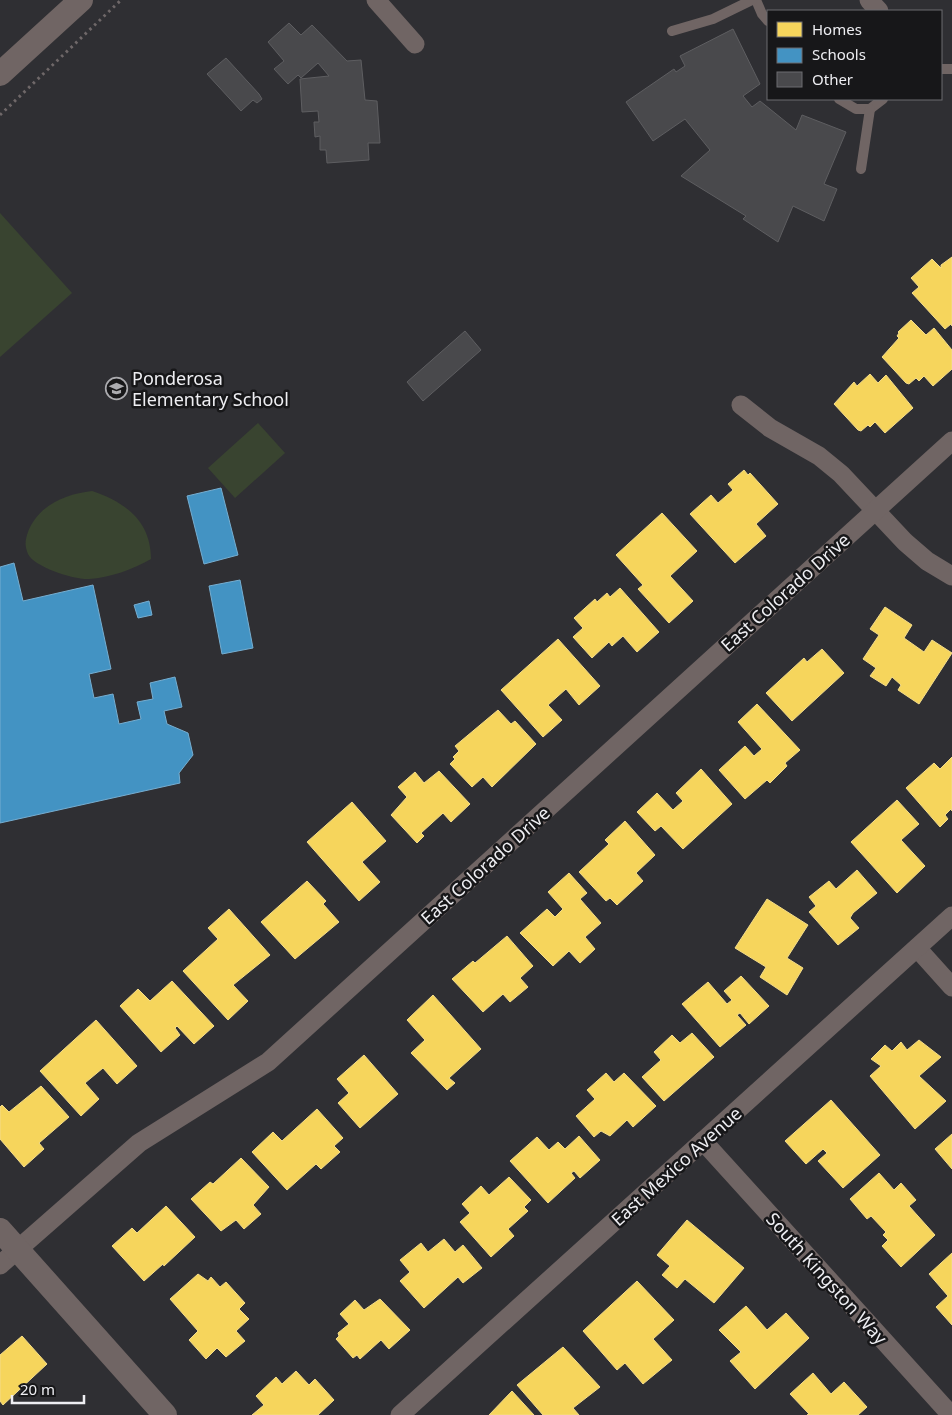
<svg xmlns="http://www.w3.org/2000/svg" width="952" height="1415" viewBox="0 0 952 1415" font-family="'Noto Sans',sans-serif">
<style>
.green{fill:#394430}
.homes{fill:#f6d55c;stroke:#f4dc89}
.schools{fill:#4393c3;stroke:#76aed1}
.building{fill:#49494c;stroke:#5e5e61}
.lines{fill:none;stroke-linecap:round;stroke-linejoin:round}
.path{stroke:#6f6869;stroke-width:3;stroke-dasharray:2.5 4;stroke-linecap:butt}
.service{stroke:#706564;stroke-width:10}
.minor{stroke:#706564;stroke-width:19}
.tertiary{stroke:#706564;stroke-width:24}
.labels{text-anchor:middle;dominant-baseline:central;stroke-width:5;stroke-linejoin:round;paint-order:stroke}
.poi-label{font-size:18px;fill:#eeeef2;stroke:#171719;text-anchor:start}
.street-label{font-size:18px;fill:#eeeef2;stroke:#171719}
</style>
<rect width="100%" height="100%" fill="#2f2f33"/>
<!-- green -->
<g class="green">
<polygon points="0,213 72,293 0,357"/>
<polygon points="258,423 285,453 235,498 208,468"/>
<path d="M92,491c33,11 59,30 59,68 -18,10 -41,19 -62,20 -14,1 -55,-12 -61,-25 -3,-7 -3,-12 -1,-19 9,-29 38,-41 65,-44z"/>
</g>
<!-- homes -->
<g class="homes">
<polygon points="952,257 952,326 951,324 945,329 912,293 919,287 911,278 932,259 941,268 941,265"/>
<polygon points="911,320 926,335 934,328 952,350 952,369 933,386 924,376 919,381 916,378 909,384 906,383 882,357 899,338 897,336 899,333 898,332"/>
<polygon points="870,374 878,383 886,375 913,408 885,433 875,422 870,427 868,425 861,431 858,430 834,404 854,382 857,386"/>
<polygon points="744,470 748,475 750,473 778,504 756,524 766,536 735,563 690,514 711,495 718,503 733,490 728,484"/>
<polygon points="662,513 697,551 670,576 693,601 669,623 638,589 643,585 616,555"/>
<polygon points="620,588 659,632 637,652 623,636 612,646 609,642 592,658 573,637 583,628 574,618 595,599 597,602 607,593 610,597"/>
<polygon points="885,607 912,625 904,638 924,652 932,640 952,653 919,704 898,690 901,685 892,677 886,686 870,676 876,668 863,659 879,635 870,629"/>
<polygon points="558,639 600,686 579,705 566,689 548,705 562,720 543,737 501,690"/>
<polygon points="822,649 844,673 792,721 766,693 804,658 807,662"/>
<polygon points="757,704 800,750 785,763 787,766 770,783 767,780 745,799 719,770 745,746 754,756 762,749 738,722"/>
<polygon points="498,710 511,724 515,721 536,744 492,787 483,777 472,787 450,764 455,759 453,757 459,751 455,746"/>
<polygon points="952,757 952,811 951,809 945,815 948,819 940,827 906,788 934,763 940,769"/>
<polygon points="701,769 732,804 683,849 661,826 655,831 637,812 657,793 673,810 683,801 676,793"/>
<polygon points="439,771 470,804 451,822 443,813 421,833 424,836 417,843 391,815 407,797 398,787 415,772 424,783"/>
<polygon points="897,800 919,824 901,840 925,866 897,893 851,842"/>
<polygon points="352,802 386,841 362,862 380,882 359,901 307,842"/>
<polygon points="625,821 655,855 636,873 643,881 617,905 610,898 606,901 579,872 609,844 605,840"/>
<polygon points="857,870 877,893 853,913 850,918 859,928 838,945 809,912 816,906 809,897 829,881 836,889"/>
<polygon points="569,873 587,893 580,899 601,923 585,937 595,949 580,963 569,951 553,966 520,933 547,909 555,917 563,909 548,892"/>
<polygon points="307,881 326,901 323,904 339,922 295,959 261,922"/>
<polygon points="767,899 808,925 787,958 803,968 787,995 760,977 766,967 735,948"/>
<polygon points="229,909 270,955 233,985 248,1001 228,1020 183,971 218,939 208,928"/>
<polygon points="507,936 533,966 520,978 528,987 510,1002 503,994 483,1012 452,979 473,961 475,963"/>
<polygon points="741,976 769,1006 749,1024 740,1013 737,1015 746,1025 720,1047 682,1004 708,982 727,1004 732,1000 724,991"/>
<polygon points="172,981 214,1026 194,1044 177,1026 175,1028 180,1035 161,1052 120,1006 138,989 150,1001"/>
<polygon points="433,995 481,1049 449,1078 455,1083 447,1090 411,1053 425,1040 407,1020"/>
<polygon points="96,1020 137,1066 117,1084 103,1068 85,1083 99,1099 81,1116 40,1071"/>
<polygon points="692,1033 714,1057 664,1101 642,1077 661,1060 654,1052 672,1035 680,1043"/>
<polygon points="919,1040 941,1057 919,1076 946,1101 915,1129 870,1076 881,1066 871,1059 885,1045 892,1051 901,1042 907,1050"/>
<polygon points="364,1055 398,1094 360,1128 338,1103 349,1093 337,1079"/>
<polygon points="606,1073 614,1082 624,1073 656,1106 633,1127 627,1120 610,1136 601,1131 594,1137 576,1116 595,1099 587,1090"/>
<polygon points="41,1086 69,1117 39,1143 44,1149 24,1167 0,1139 0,1107 2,1105 9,1112"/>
<polygon points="831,1100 880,1155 843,1188 818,1161 827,1153 823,1149 806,1164 785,1141"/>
<polygon points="317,1109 343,1138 334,1146 340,1152 321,1169 316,1164 287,1190 252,1152 273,1132 282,1141"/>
<polygon points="952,1134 952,1169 935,1149"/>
<polygon points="579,1136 600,1160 580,1178 574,1171 571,1173 575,1178 548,1203 510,1161 537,1137 549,1150 558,1142 565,1149"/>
<polygon points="241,1158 269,1187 253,1205 261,1214 244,1229 236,1220 221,1231 191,1199 210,1182 213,1184"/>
<polygon points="879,1173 894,1190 901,1183 916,1200 909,1206 935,1235 901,1267 882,1246 888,1240 883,1235 886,1232 871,1216 867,1219 850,1199"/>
<polygon points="509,1177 531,1200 524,1207 528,1211 508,1229 514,1236 491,1257 460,1222 470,1213 462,1204 481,1186 489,1195"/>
<polygon points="166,1206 195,1237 164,1266 163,1264 144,1281 112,1246 132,1228 137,1233"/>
<polygon points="687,1220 744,1268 714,1303 685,1279 677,1288 662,1275 670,1266 657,1255"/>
<polygon points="444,1239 455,1252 463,1245 482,1268 463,1283 458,1277 424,1308 400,1281 410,1272 400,1260 421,1243 428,1252"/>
<polygon points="952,1253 952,1325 936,1307 948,1296 929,1274"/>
<polygon points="198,1274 208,1281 211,1277 220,1287 226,1282 245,1303 239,1309 249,1319 236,1331 245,1341 226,1357 217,1348 206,1359 189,1340 198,1331 170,1299"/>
<polygon points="637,1281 674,1320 653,1339 672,1360 643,1384 625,1363 617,1370 583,1331"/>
<polygon points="380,1299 410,1330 389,1349 381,1340 360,1359 357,1355 353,1358 336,1339 339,1336 338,1333 349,1324 340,1314 355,1300 364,1310"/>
<polygon points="746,1306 767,1330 786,1313 809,1338 755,1389 730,1361 741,1352 719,1330"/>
<polygon points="22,1336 47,1364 3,1405 0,1401 0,1355"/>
<polygon points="563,1347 600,1387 573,1408 579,1415 543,1415 517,1385"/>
<polygon points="296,1371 309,1385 315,1379 334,1400 318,1415 252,1415 264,1405 256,1396 276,1377 282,1384"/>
<polygon points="813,1373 831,1394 844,1382 867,1407 858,1415 807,1415 809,1414 790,1394"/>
<polygon points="512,1391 534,1415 489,1415"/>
</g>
<!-- schools -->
<g class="schools">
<polygon points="221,488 238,555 204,564 187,496"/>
<polygon points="14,563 23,601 93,585 111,669 89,674 94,698 113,694 119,724 141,719 137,702 153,699 150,683 175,677 182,707 164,711 167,724 188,733 193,755 179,773 180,783 0,823 0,567"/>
<polygon points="240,580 253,648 222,654 209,586"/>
<polygon points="149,601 152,615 138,618 134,605"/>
</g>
<!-- building -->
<g class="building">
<polygon points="289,23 301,35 312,25 347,61 361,60 365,100 377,101 380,143 368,143 369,160 327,163 326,150 320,150 320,136 315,137 314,122 319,122 318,111 302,112 300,79 329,76 318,63 301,78 298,75 288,84 274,69 284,61 268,42"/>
<polygon points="733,29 760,84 743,96 752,107 760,101 796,130 802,115 846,132 824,184 837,189 824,221 793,206 778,242 743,219 746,216 681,176 710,150 685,119 653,141 626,102 674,69 676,72 685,66 680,56"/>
<polygon points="226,58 259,94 262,99 257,103 253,100 241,111 207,74"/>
<polygon points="465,331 481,350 423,401 407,382"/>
</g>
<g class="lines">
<!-- path -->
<polyline class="path" points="0,115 121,0"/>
<!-- service -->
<g class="service">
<polyline points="756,0 762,14 768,21"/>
<polyline points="672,31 713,19 752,0"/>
<polyline points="941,69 952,69"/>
<polyline points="839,99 856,109 870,109 883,99"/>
<polyline points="861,169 870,109"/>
</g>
<!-- minor -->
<g class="minor">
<polyline points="376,0 415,44"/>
<polyline points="869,0 879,11"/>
<polyline points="741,405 770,428 819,456 841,474 905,542 927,561 952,576"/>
<polyline points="917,948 952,987"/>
<polyline points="703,1141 951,1415"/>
<polyline points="0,1265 139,1143 268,1062 952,441"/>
<polyline points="400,1415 952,916"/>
</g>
<!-- tertiary -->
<g class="tertiary">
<polyline points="0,74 81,0"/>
<polyline points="0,1230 165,1415"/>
</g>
</g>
<!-- icons -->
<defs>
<symbol id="school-ring" viewBox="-11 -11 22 22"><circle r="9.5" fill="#171719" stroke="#ababaf" stroke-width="1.5"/><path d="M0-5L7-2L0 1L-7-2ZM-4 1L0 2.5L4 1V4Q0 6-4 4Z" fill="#ababaf"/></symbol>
</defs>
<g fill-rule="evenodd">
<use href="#school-ring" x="104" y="376" width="25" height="25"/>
</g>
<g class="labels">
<!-- poi labels -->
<g class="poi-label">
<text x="132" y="378">Ponderosa<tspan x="132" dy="21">Elementary School</tspan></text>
</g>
<!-- street labels -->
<g class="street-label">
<text transform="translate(785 592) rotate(-42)">East Colorado Drive</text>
<text transform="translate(485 865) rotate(-42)">East Colorado Drive</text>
<text transform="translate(676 1166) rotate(-42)">East Mexico Avenue</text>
<text transform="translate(827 1278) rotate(48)">South Kingston Way</text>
</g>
</g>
<!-- legend -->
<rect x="767" y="10" width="175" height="90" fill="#171719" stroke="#6d6d70"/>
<rect x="777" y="22" width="25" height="15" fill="#f6d55c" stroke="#6d6d70"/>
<text x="812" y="35" font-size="15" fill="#eeeef2">Homes</text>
<rect x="777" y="48" width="25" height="15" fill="#4393c3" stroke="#6d6d70"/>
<text x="812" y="60" font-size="15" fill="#eeeef2">Schools</text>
<rect x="777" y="72" width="25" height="15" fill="#49494c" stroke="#6d6d70"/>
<text x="812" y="85" font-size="15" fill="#eeeef2">Other</text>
<!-- scale -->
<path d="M12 1395v8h72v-8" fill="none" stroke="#eeeef2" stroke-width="2.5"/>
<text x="20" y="1395" font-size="15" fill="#eeeef2" stroke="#171719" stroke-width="4" paint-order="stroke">20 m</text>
</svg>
